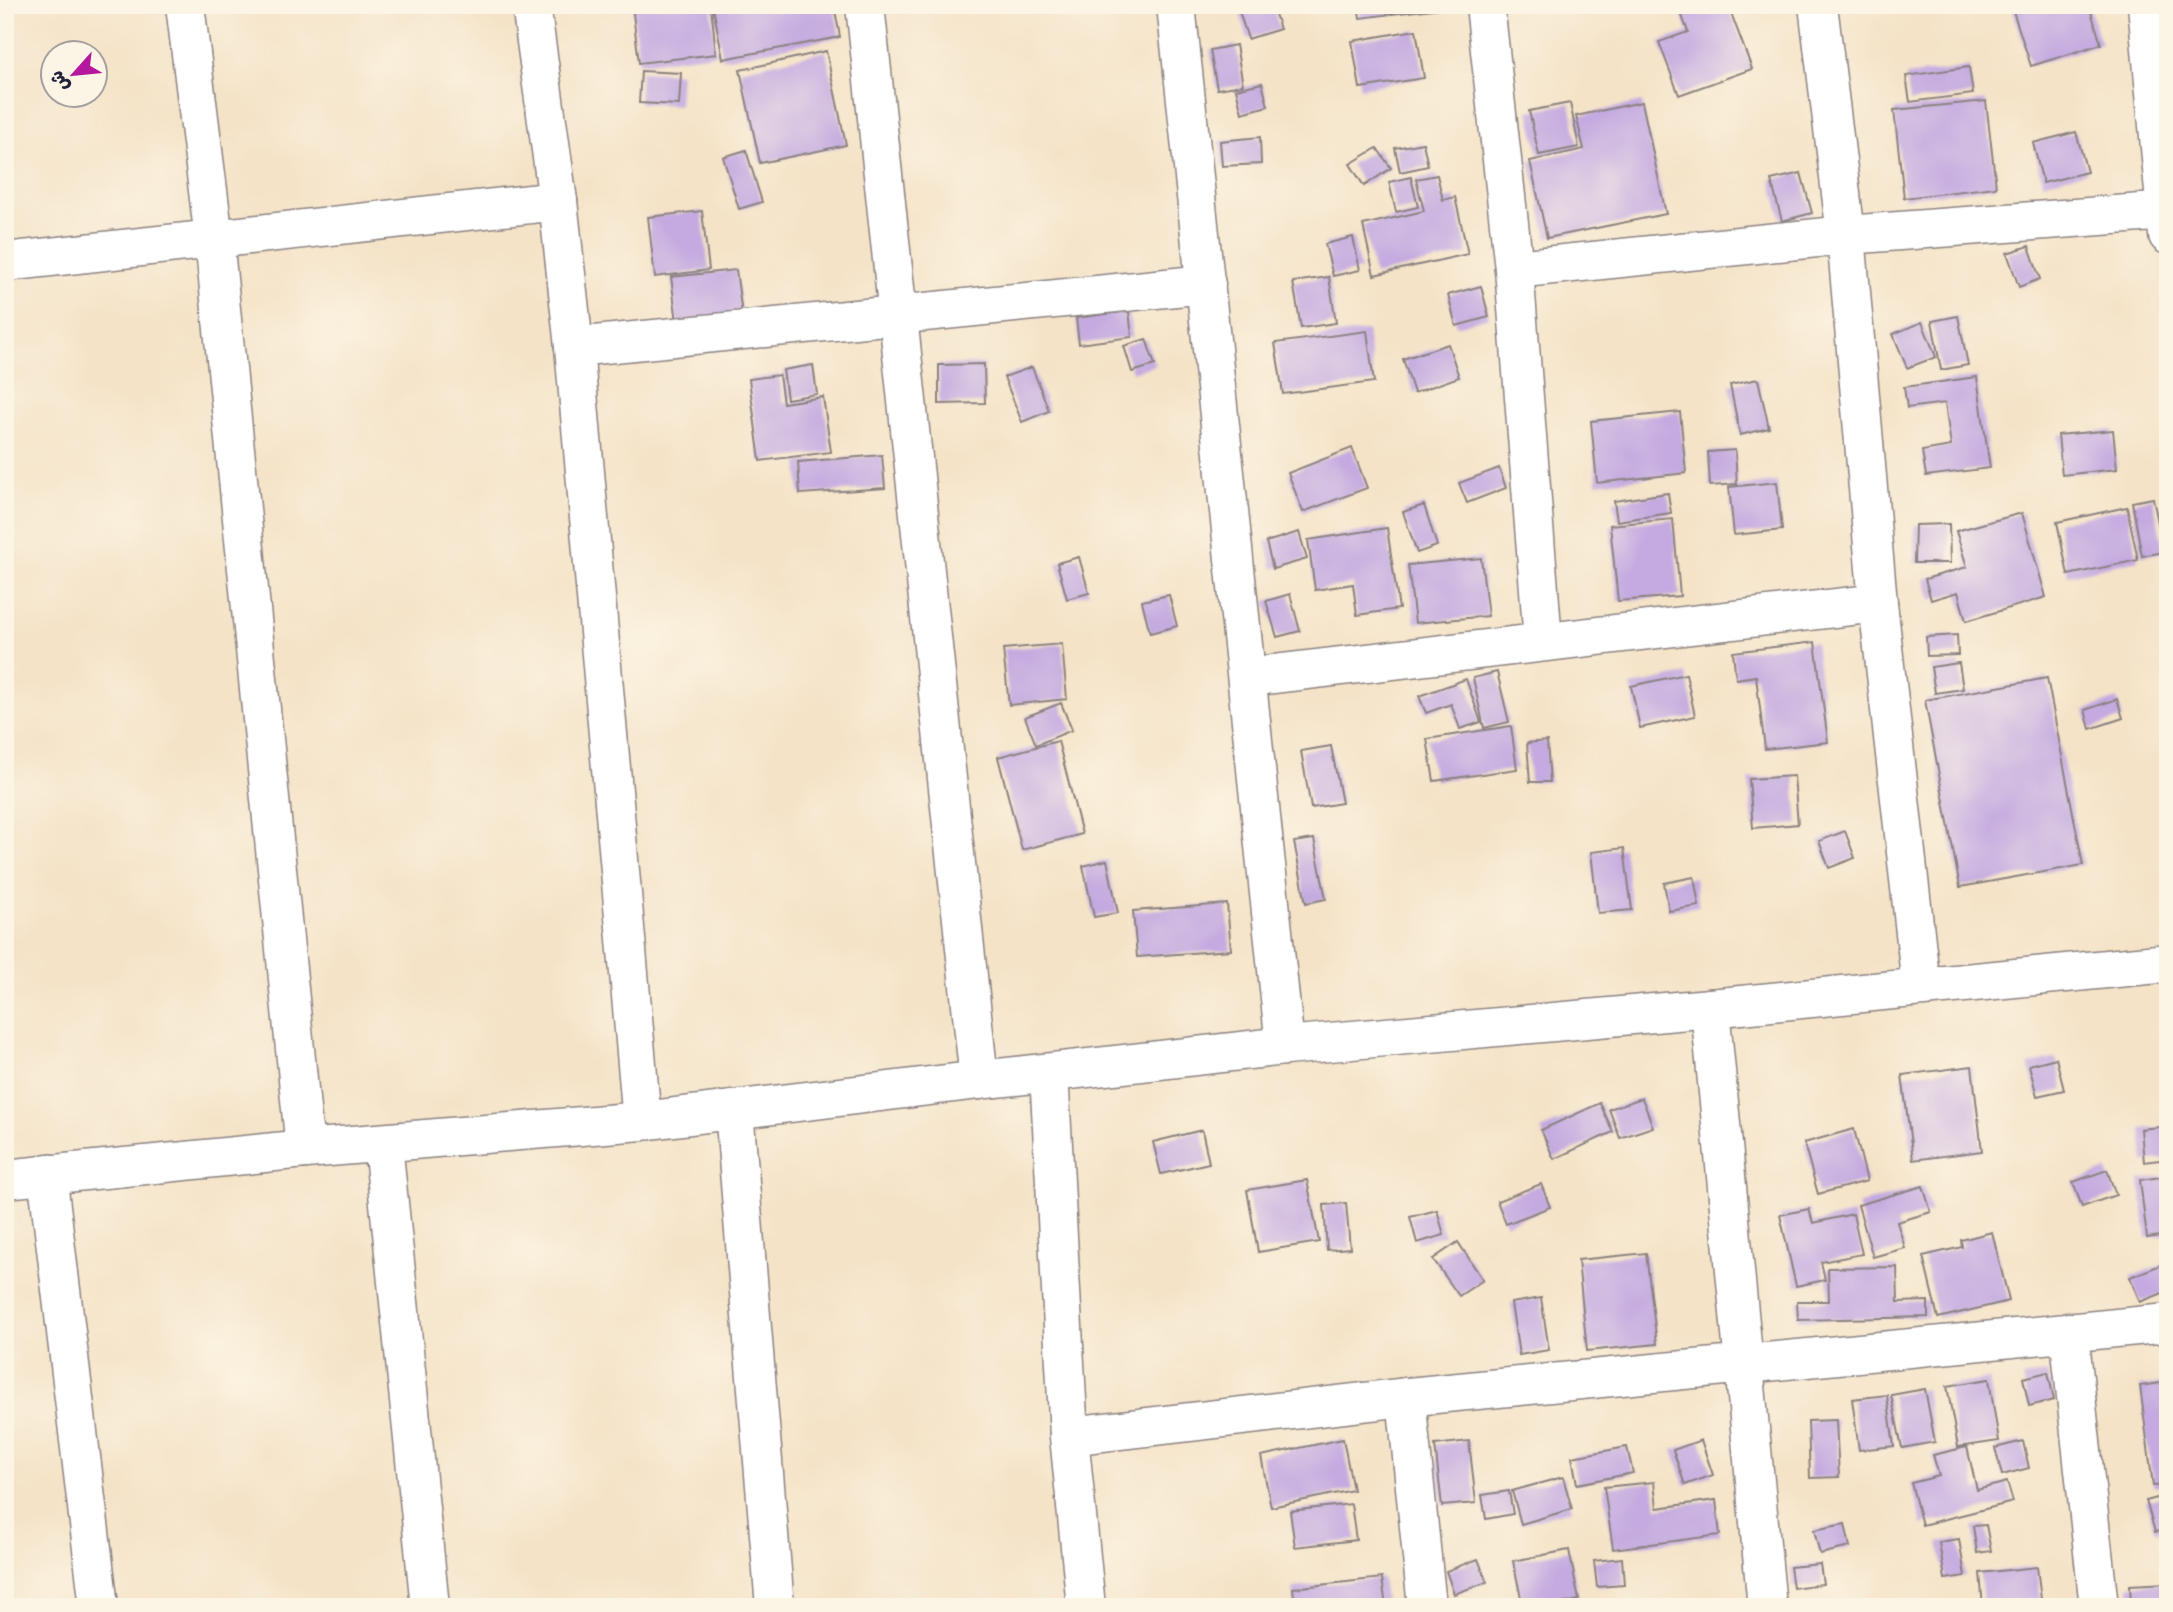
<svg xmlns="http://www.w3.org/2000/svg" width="2173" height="1612" viewBox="0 0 2173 1612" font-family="'Balsamiq Sans','Playpen Sans Arabic',sans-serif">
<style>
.building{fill:#c4aae0}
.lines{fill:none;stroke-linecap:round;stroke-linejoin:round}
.minor-casing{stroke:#8b8281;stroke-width:41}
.minor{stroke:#fff;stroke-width:38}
</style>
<rect width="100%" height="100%" fill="#fcf5e5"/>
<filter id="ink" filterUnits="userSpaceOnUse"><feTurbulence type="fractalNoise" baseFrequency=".0143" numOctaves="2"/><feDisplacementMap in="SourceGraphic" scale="14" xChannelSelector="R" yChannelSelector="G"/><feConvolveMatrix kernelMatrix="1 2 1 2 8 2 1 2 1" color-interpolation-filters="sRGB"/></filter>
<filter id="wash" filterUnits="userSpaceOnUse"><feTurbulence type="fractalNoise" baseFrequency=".00686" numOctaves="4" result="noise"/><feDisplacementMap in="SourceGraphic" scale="28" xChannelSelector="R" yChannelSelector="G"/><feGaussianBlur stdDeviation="1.57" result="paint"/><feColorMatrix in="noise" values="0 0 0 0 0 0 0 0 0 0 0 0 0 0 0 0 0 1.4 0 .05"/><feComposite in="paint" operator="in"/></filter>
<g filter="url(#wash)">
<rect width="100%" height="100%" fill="#f4e3c7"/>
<g id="blocks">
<!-- building -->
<g class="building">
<polygon points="632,5 711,5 716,54 639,63"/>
<polygon points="722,5 834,5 840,37 723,59 713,7"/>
<polygon points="1237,5 1272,5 1280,29 1248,39"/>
<polygon points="1358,5 1448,5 1448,7 1360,18"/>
<polygon points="1678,5 1728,5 1752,69 1679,95 1659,42 1688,32"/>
<polygon points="2011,5 2089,5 2101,44 2031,66"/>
<polygon points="1416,30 1424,78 1360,88 1352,41"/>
<polygon points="1236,45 1243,85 1217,89 1210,50"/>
<polygon points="826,51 846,145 760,163 740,70"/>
<polygon points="1969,67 1973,94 1910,102 1906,76"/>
<polygon points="641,71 681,73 679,105 639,103"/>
<polygon points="1262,83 1268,106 1242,113 1236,89"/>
<polygon points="1986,101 1996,187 1904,198 1894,110"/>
<polygon points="1642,102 1666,214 1547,238 1530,161 1584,149 1576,116"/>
<polygon points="1570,103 1579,147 1539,155 1529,111"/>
<polygon points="2076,132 2087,172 2043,183 2033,143"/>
<polygon points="1260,137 1261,164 1222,166 1220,141"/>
<polygon points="1423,143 1428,166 1400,172 1395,148"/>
<polygon points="1377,148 1391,168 1364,186 1350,164"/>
<polygon points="746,150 762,202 739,209 723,157"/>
<polygon points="1801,173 1812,213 1782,221 1771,180"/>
<polygon points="1437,175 1443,200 1455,197 1468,254 1374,275 1363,225 1424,211 1416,179"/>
<polygon points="1411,177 1418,207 1396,212 1389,182"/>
<polygon points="702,211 709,270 655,277 648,217"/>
<polygon points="1353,237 1360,270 1333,276 1325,244"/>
<polygon points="2029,246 2040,279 2019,287 2007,253"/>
<polygon points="736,270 742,314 677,322 671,277"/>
<polygon points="1329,277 1336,323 1301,328 1293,282"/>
<polygon points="1481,286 1489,317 1456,326 1448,295"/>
<polygon points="1129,311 1132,337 1079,344 1076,318"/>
<polygon points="1958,316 1968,365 1941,370 1932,321"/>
<polygon points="1922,322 1936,357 1907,368 1893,334"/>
<polygon points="1367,331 1374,382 1283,394 1275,343"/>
<polygon points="1146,339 1155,365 1132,372 1124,346"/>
<polygon points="1448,344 1459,377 1414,393 1403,359"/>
<polygon points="984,364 985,403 939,404 939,365"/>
<polygon points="813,365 817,394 787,399 783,370"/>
<polygon points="1032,367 1049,411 1022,422 1004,377"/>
<polygon points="779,375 783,403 823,397 831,452 760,461 749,379"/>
<polygon points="1977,377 1990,468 1926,476 1922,451 1951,446 1945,403 1907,408 1904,387"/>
<polygon points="1758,379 1769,428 1740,435 1730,385"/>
<polygon points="1680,412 1686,473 1597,483 1591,421"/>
<polygon points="2113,430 2117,469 2062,475 2058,435"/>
<polygon points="1352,448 1367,488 1303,512 1288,473"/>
<polygon points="1735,450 1737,484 1710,486 1708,452"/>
<polygon points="882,455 885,488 800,494 798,462"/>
<polygon points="1499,468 1506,488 1467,503 1459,483"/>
<polygon points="1777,482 1782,530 1734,535 1729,487"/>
<polygon points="1668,493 1671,513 1617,521 1614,501"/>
<polygon points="2153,498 2164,552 2142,556 2132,502"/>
<polygon points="1424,505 1437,546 1417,553 1403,512"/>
<polygon points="2127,507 2138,560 2068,575 2057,522"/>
<polygon points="2022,513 2046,597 1966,621 1958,592 1931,600 1925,579 1967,567 1956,531"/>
<polygon points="1673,519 1680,596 1618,601 1610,525"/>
<polygon points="1949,524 1950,563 1914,563 1915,525"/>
<polygon points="1387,528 1399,609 1357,615 1353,584 1315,590 1308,540"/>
<polygon points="1299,532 1307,559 1273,569 1266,542"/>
<polygon points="1079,557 1089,593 1067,599 1057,563"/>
<polygon points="1481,558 1488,616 1415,623 1408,565"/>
<polygon points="1290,594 1300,631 1277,637 1266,601"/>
<polygon points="1169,595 1177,626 1150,633 1142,601"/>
<polygon points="1957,635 1958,655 1927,656 1926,637"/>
<polygon points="1815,642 1828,742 1765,749 1756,676 1736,679 1733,652"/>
<polygon points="1062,644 1067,699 1009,705 1003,649"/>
<polygon points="1959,663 1963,689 1935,693 1931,667"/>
<polygon points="1497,672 1509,722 1484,728 1473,678"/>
<polygon points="1686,674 1695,716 1640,728 1631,686"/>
<polygon points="2047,678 2083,865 1960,887 1925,700"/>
<polygon points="1466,679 1481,722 1460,729 1451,704 1426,713 1419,696"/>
<polygon points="2117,699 2123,718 2090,729 2085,710"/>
<polygon points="1061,703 1072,730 1036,745 1025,717"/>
<polygon points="1511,726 1517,769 1434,781 1427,739"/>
<polygon points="1058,741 1082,834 1022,850 998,757"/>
<polygon points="1547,741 1550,782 1530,782 1527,743"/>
<polygon points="1331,746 1342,803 1311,808 1301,751"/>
<polygon points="1794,776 1798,824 1753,828 1749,779"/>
<polygon points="1845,831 1855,858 1829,868 1819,841"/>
<polygon points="1314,839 1326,899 1306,903 1294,842"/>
<polygon points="1624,848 1632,910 1598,913 1591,852"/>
<polygon points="1107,860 1118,913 1094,917 1083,866"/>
<polygon points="1694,877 1699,906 1669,911 1664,883"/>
<polygon points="1227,904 1231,950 1137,957 1133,911"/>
<polygon points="2056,1058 2064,1090 2037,1096 2029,1065"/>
<polygon points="1972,1066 1982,1151 1913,1160 1902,1075"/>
<polygon points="1642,1098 1653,1127 1620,1138 1609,1109"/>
<polygon points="1600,1103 1613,1132 1554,1159 1541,1130"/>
<polygon points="2168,1126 2168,1159 2144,1162 2141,1129"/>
<polygon points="1854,1129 1867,1181 1818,1194 1804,1143"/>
<polygon points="1202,1130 1209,1163 1161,1174 1153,1142"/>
<polygon points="2107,1170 2116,1195 2082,1207 2073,1182"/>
<polygon points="2168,1176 2168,1235 2147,1238 2140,1180"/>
<polygon points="1307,1180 1319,1242 1258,1252 1247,1190"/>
<polygon points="1541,1184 1550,1207 1506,1224 1497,1201"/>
<polygon points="1923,1186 1931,1212 1897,1222 1905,1248 1873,1257 1858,1205"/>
<polygon points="1346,1203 1350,1248 1327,1250 1324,1205"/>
<polygon points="1809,1209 1813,1223 1853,1214 1862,1254 1821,1262 1825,1280 1796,1286 1780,1215"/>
<polygon points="1437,1210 1444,1235 1417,1243 1410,1217"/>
<polygon points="1992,1232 2009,1301 1938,1318 1923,1256 1962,1247 1961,1240"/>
<polygon points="1458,1242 1483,1280 1459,1296 1433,1259"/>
<polygon points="1646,1253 1657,1344 1587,1351 1578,1260"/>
<polygon points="2168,1262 2168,1291 2140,1302 2130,1277"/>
<polygon points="1897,1267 1898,1302 1928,1301 1928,1317 1798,1320 1797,1301 1829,1301 1828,1268"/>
<polygon points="1541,1298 1549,1350 1519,1355 1511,1303"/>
<polygon points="2048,1372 2054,1400 2029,1406 2023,1378"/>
<polygon points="1989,1379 1999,1441 1958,1447 1947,1386"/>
<polygon points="2168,1382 2168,1485 2153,1486 2140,1386"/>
<polygon points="1925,1389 1935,1442 1902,1448 1891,1395"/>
<polygon points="1887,1395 1894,1446 1859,1450 1852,1399"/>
<polygon points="1836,1420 1839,1477 1810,1478 1808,1421"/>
<polygon points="1343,1439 1353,1490 1271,1507 1261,1456"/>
<polygon points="1701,1440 1713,1475 1685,1485 1673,1450"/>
<polygon points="1469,1441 1476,1503 1442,1506 1435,1445"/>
<polygon points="2023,1441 2029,1468 2002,1475 1995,1448"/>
<polygon points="1627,1447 1633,1473 1577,1484 1572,1457"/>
<polygon points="1967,1447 1977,1490 2007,1482 2013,1502 1922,1525 1911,1483 1939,1476 1933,1455"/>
<polygon points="1563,1477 1572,1509 1521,1524 1512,1491"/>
<polygon points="1654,1482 1657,1508 1716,1500 1720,1535 1613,1549 1604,1487"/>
<polygon points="1509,1491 1513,1514 1486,1519 1482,1495"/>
<polygon points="2168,1495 2168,1529 2155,1532 2146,1501"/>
<polygon points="1351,1504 1356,1540 1295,1547 1290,1511"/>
<polygon points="1845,1524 1850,1547 1820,1554 1814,1530"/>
<polygon points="1986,1525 1991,1551 1977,1553 1973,1526"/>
<polygon points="1959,1539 1965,1576 1945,1579 1939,1542"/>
<polygon points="1569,1550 1579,1600 1547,1607 1523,1607 1513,1561"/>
<polygon points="1622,1558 1624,1585 1597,1587 1594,1561"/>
<polygon points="1478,1559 1487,1582 1454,1594 1446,1571"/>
<polygon points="1820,1564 1823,1584 1793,1588 1790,1567"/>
<polygon points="2037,1567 2042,1607 1983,1607 1980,1573"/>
<polygon points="1382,1578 1386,1607 1362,1607 1362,1604 1334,1607 1295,1607 1293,1588"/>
<polygon points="2168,1583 2168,1607 2131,1607 2130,1585"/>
</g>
</g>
</g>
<g filter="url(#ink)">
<use href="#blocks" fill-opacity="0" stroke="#8b8281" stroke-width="2"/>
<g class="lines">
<defs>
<g id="minor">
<polyline points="185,5 214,239 305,1149"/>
<polyline points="531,5 558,201 574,347 642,1121"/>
<polyline points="865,5 979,1080"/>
<polyline points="1176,5 1285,1046"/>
<polyline points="1485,5 1514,269 1543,641"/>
<polyline points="1818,5 1846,235 1878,603 1921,986"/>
<polyline points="2147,5 2168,235"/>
<polyline points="5,262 558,201"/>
<polyline points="1514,269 1846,235 2168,211"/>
<polyline points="574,347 1206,284"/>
<polyline points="1248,677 1878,603"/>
<polyline points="1710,1008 1767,1607"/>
<polyline points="1049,1073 1069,1436 1086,1607"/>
<polyline points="734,1110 775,1607"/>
<polyline points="383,1144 430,1607"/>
<polyline points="47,1173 99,1607"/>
<polyline points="5,1179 305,1149 642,1121 979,1080 1285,1046 1710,1008 2168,963"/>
<polyline points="2069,1332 2099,1607"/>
<polyline points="1406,1397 1427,1607"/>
<polyline points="1069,1436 1406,1397 2168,1323"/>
</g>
</defs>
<!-- minor casing -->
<use href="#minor" class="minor-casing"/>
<!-- minor -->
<use href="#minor" class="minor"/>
</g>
</g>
<!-- margin -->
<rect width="2173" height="1612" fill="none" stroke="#fcf5e5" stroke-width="28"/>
<!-- north arrow -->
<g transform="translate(74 74) rotate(243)"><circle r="33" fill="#fcf5e5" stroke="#a5a1a1" stroke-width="2"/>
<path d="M0-5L12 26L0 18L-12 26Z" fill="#b5179e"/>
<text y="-10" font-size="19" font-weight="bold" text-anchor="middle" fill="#22223b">ش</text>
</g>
</svg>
